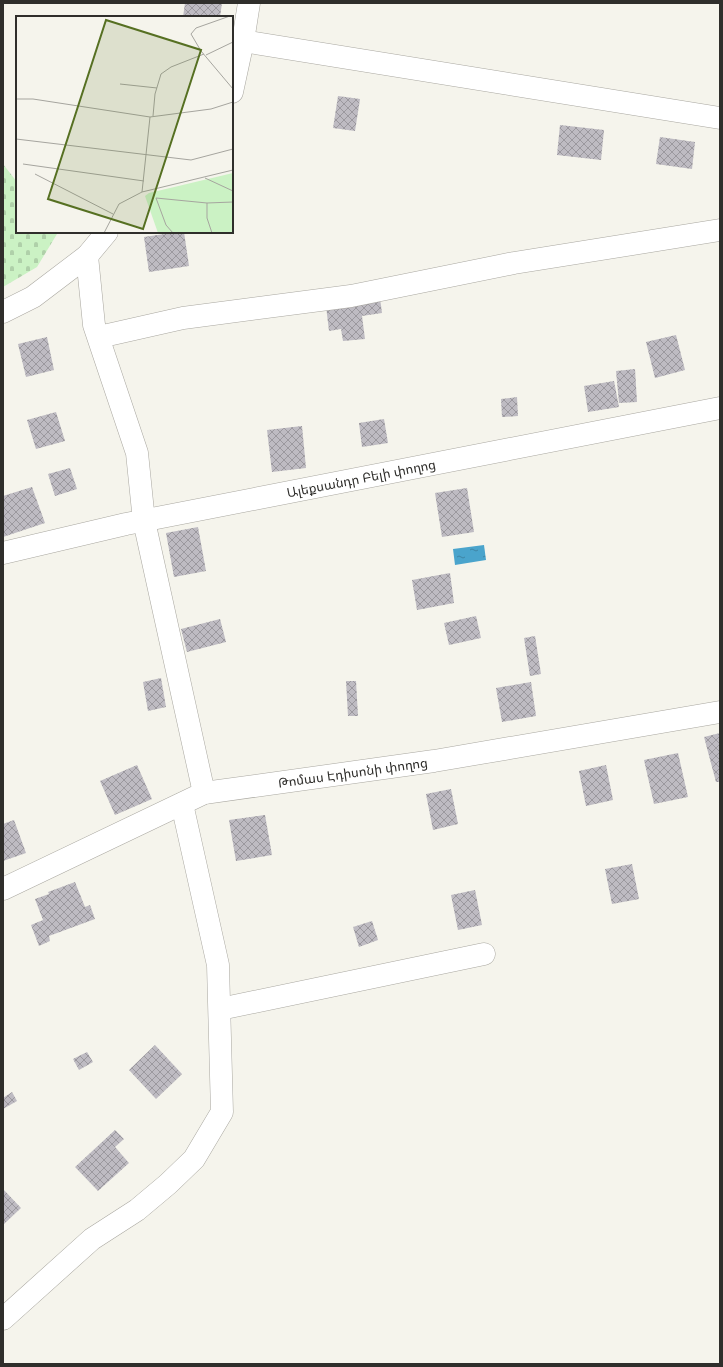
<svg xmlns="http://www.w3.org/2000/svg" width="723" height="1367" viewBox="0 0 723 1367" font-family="Montserrat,'Noto Sans Armenian',sans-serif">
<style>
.cemetery{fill:url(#cemetery-stones)}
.water{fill:url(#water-ripples)}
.building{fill:url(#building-cross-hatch)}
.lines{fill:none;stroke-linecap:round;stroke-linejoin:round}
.minor-casing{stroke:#a9a7a0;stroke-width:23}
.minor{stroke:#fff;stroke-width:22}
.labels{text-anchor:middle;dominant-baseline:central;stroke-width:4;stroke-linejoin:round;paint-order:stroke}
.street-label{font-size:13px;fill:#2f2e2b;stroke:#f5f4ec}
.inset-road{fill:none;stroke:#a6a59f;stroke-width:1}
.view{fill:#567022;fill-opacity:0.15;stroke:#567022;stroke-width:2}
.inset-edge{fill:none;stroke:#2f2e2b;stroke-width:2}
</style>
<defs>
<pattern id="cemetery-stones" width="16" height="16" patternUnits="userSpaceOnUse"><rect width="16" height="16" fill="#cbf2c4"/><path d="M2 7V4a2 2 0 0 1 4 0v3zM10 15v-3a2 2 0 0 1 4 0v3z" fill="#afd0a9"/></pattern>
<pattern id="water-ripples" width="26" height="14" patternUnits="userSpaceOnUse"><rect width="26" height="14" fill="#4aa4cc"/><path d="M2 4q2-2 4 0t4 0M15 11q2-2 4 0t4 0" fill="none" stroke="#3e86a6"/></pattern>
<pattern id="building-cross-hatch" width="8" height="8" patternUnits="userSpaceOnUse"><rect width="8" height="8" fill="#bebbc2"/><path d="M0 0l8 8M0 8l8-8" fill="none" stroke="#9b989e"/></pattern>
</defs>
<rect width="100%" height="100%" fill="#f5f4ec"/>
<!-- cemetery -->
<polygon class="cemetery" points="3,164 17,182 17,232 55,232 57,234 37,267 3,287"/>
<!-- water -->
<polygon class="water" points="484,545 486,560 455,565 453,549"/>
<!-- building -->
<g class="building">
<polygon points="185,3 222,3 220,17 183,17"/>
<polygon points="338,96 360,99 355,131 333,128"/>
<polygon points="560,125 604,130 601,160 557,155"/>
<polygon points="660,137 695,142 692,169 656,164"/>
<polygon points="178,232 184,232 189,266 149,272 144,237"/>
<polygon points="380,298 382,313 362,316 365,339 343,341 341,329 329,331 326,306"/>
<polygon points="676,335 685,370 655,378 646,342"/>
<polygon points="47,337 54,370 26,377 18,344"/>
<polygon points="635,369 637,402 619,403 616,371"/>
<polygon points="614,381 619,407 588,412 584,386"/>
<polygon points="517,397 518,416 502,417 501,399"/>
<polygon points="56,412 65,441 36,449 27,420"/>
<polygon points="384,419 388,443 362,447 359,423"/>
<polygon points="302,426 306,468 272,472 267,430"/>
<polygon points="70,468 77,489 55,496 48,474"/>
<polygon points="32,487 45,523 3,537 3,496"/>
<polygon points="467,488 474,532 442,537 435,493"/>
<polygon points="198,527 206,571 174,577 166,533"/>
<polygon points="450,573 454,603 417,610 412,580"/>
<polygon points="476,616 481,638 449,645 444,623"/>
<polygon points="220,619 226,642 187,652 181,629"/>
<polygon points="535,636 541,674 530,676 524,638"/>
<polygon points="161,678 166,707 148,711 143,682"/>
<polygon points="346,681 356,681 358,716 348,716"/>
<polygon points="531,682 536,716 502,722 496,688"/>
<polygon points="720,733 720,782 716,782 704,737"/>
<polygon points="678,753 688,797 654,804 644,760"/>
<polygon points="137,765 152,799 115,815 100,781"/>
<polygon points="606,765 613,800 586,806 579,771"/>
<polygon points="451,789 458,824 433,830 426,794"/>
<polygon points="265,815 272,855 236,861 229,820"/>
<polygon points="14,820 26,853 3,861 3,824"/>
<polygon points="632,864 639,899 612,904 605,869"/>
<polygon points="75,882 85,907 90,905 95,919 49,936 50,941 39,946 31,925 43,920 35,899 49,894 48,892"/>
<polygon points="475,890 482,925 458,930 451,895"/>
<polygon points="372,921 378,940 359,947 353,927"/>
<polygon points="155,1045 182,1074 156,1099 129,1070"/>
<polygon points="87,1052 93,1062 79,1070 73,1059"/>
<polygon points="12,1092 17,1101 3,1109 3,1098"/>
<polygon points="115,1130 124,1139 115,1147 129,1163 98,1191 75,1167"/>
<polygon points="3,1189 21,1208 3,1225"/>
</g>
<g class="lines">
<defs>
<g id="minor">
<polyline points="243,41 720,118"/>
<polyline points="232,92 243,41 249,3"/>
<polyline points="87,256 94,325 137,453 144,521 204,793"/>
<polyline points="3,312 33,297 87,256 107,232"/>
<polyline points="99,337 183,318 351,296 514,263 720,230"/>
<path id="s1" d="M3,553l123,-29 594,-116"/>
<path id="s2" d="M3,889l201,-96 230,-32 286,-49"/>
<polyline points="220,1009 484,954"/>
<polyline points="3,1319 92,1239 137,1210 168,1184 194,1159 222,1112 218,965 182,804"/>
</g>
</defs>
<!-- minor casing -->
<use href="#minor" class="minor-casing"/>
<!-- minor -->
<use href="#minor" class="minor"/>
</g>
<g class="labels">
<!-- street labels -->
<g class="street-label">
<text stroke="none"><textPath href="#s1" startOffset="366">Ալեքսանդր Բելի փողոց</textPath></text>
<text stroke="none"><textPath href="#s2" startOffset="373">Թոմաս Էդիսոնի փողոց</textPath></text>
</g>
</g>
<!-- overview -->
<g transform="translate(16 16)">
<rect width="217" height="217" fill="#f5f4ec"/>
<path d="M217,157v60h-75l-13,-37 4,-3z" fill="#cbf2c4"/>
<path class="inset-road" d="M214,0l-34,12 -5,6 10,17 32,38M190,39l27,-13M104,68l37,4M0,83h17l117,18 61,-8 22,-7M137,100l2,-22 6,-20 10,-7 33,-13M0,123l175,21 42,-11M7,148l121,17M19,158l78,40M189,162l28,13M126,176l8,-75M191,187v15l5,15M88,217l15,-29 23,-12 91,-22M157,217l-7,-8 -10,-27 51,5 26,-1"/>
<path class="view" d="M90,4l95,30 -58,179 -95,-30z"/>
<rect width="217" height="217" class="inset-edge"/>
</g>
<!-- border -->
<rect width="723" height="1367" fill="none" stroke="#2f2e2b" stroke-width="8"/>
</svg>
